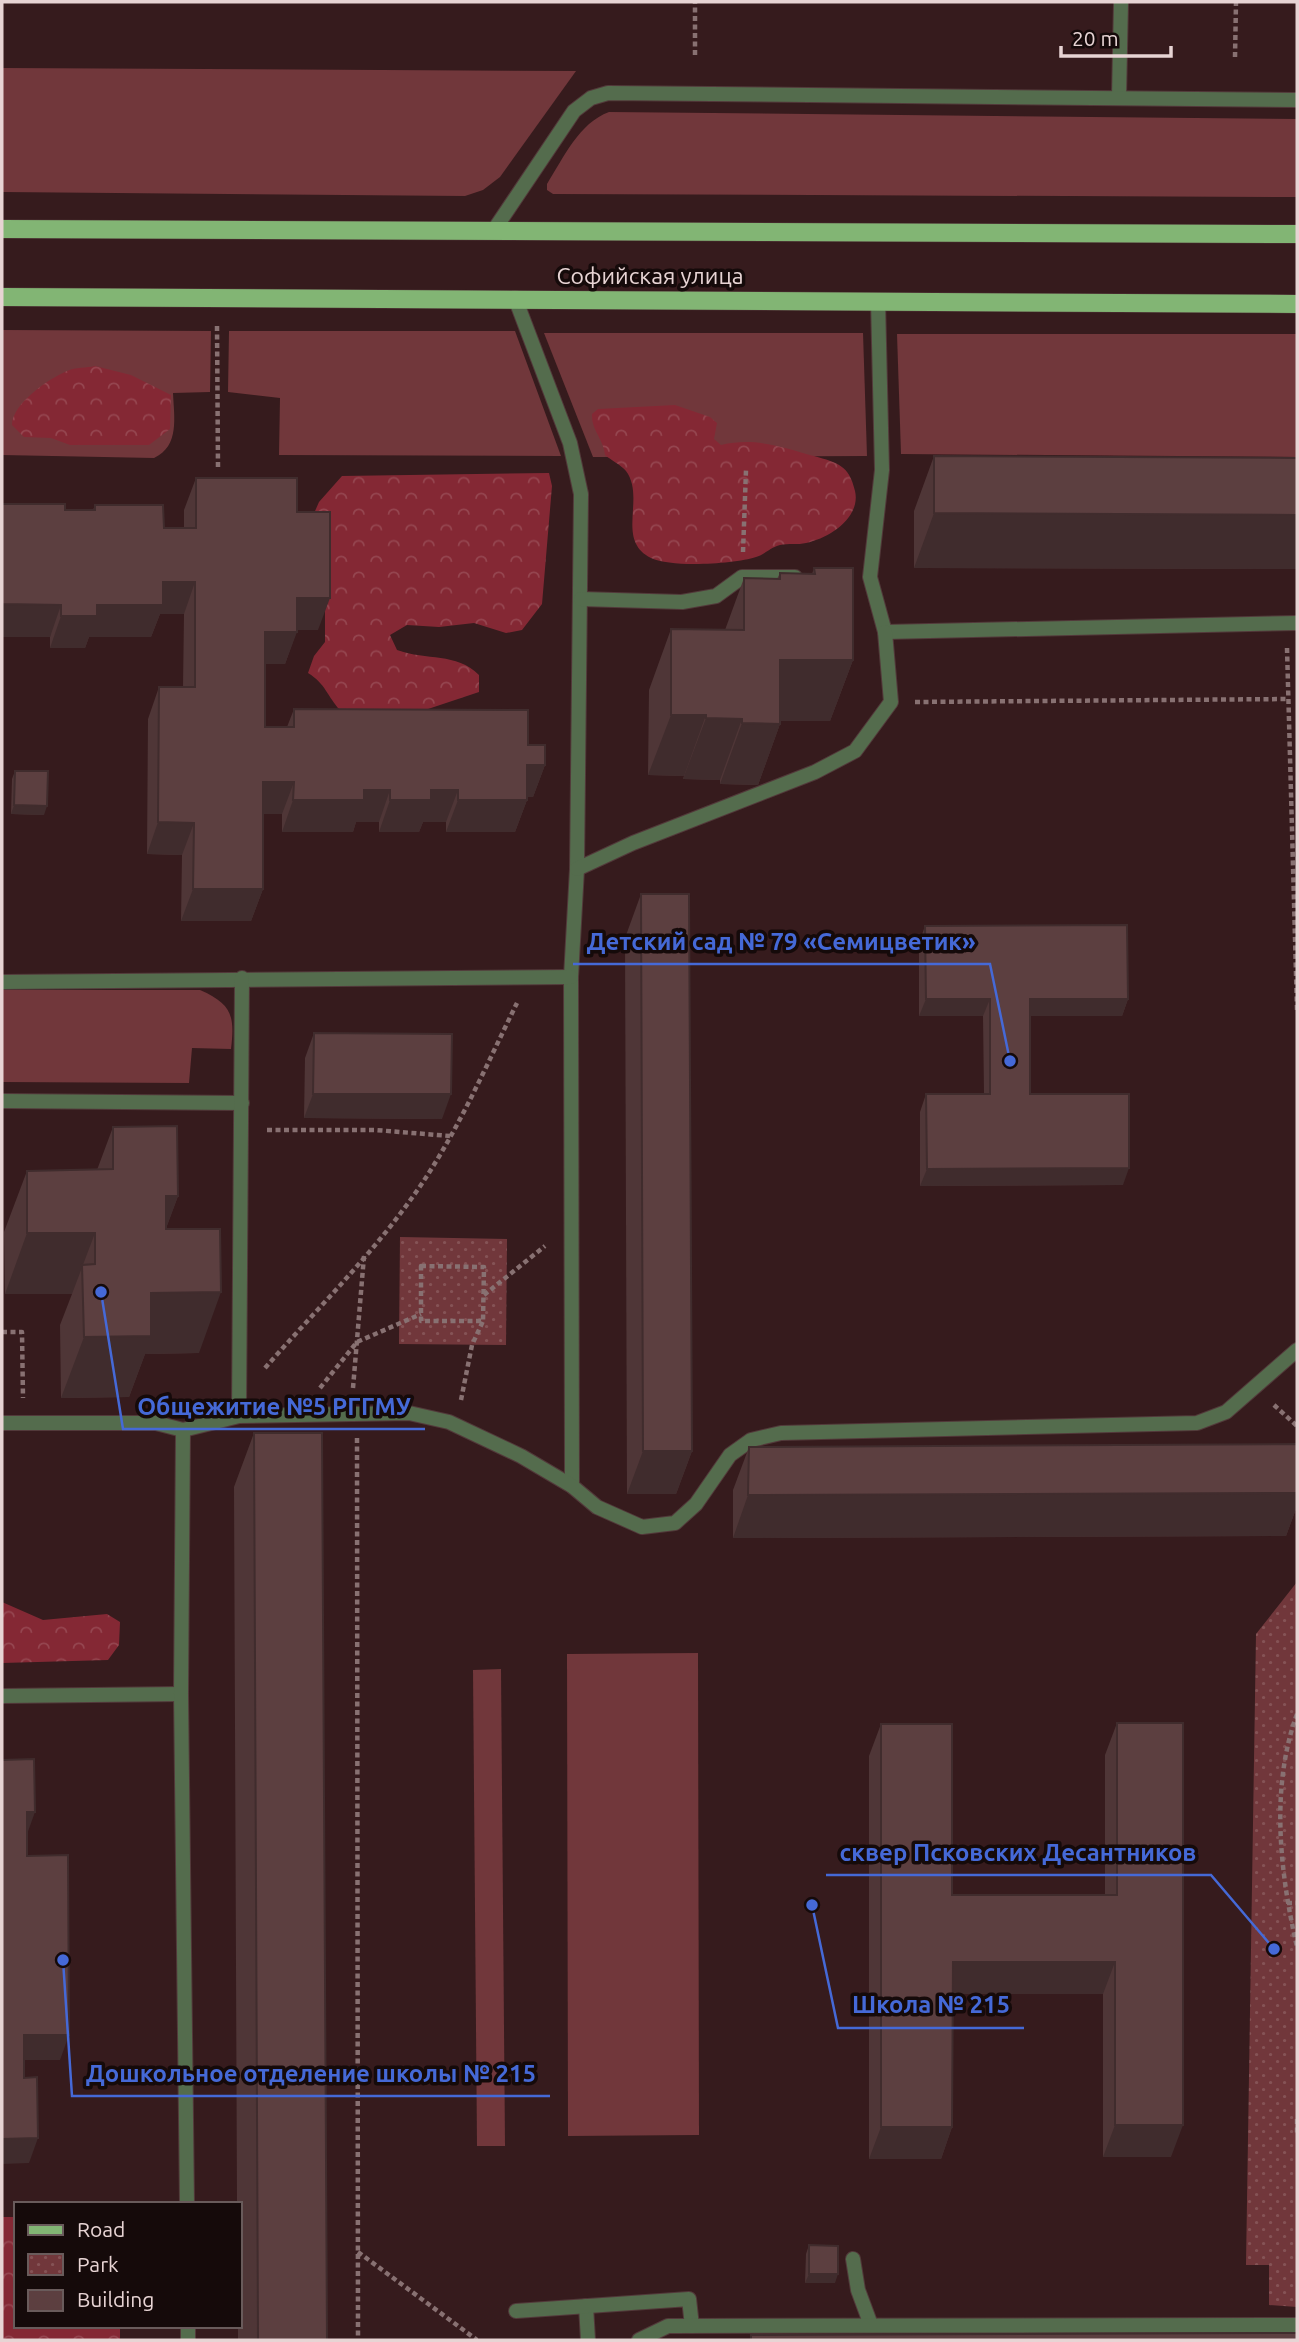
<svg xmlns="http://www.w3.org/2000/svg" width="1299" height="2342" viewBox="0 0 1299 2342" font-family="Ubuntu,sans-serif">
<style>
.grass{fill:#71373b}
.forest{fill:url(#forest-crowns)}
.park{fill:url(#park-dots)}
.lines{fill:none;stroke-linecap:round;stroke-linejoin:round}
.service-casing{stroke:#52393a;stroke-width:16}
.minor-casing{stroke:#52393a;stroke-width:16}
.primary-casing{stroke:#52393a;stroke-width:19}
.path{stroke:#887172;stroke-width:4.5;stroke-dasharray:5 3.5;stroke-linecap:butt}
.service{stroke:#546c4d;stroke-width:14}
.minor{stroke:#546c4d;stroke-width:14}
.primary{stroke:#82b574;stroke-width:18}
.wall{fill:#4f3637}
.shaded-wall{fill:#402c2d}
.building{fill:#5c3f40;stroke:#402c2d;stroke-width:2}
.labels{text-anchor:middle;dominant-baseline:central;stroke-width:7;stroke-linejoin:round;paint-order:stroke}
.street-label{font-size:23px;fill:#e7d4d4;stroke:#150a0a}
.leader{fill:none;stroke:#4569d7;stroke-width:2.5}
.callout-dot{fill:#4569d7;stroke:#150a0a;stroke-width:2.5}
.callout-label{font-size:24px;text-anchor:middle;font-weight:bold;fill:#4569d7;stroke:#150a0a;stroke-width:7;stroke-linejoin:round;paint-order:stroke}
</style>
<defs>
<pattern id="forest-crowns" width="20" height="18" patternUnits="userSpaceOnUse" patternTransform="scale(1.75)"><rect width="20" height="18" fill="#842834"/><path d="M2 6a3 3 0 1 1 6 0M12 15a3 3 0 1 1 6 0" fill="none" stroke="#954650"/></pattern>
<pattern id="park-dots" width="8" height="8" patternUnits="userSpaceOnUse" patternTransform="scale(1.75)"><rect width="8" height="8" fill="#71373b"/><path d="M2 2h.1M6 6h.1" fill="none" stroke="#855356" stroke-width="1.8" stroke-linecap="round"/></pattern>
</defs>
<rect width="100%" height="100%" fill="#361b1d"/>
<!-- grass -->
<g class="grass">
<polygon points="2,68 576,71 500,177 483,190 465,196 2,192"/>
<path d="M609,112l688,7v78l-744,-3 -6,-4v-6c17,-27 32,-61 62,-72z"/>
<path d="M2,330l209,1 -1,61 -37,1c1,24 7,53 -19,65l-152,-3z"/>
<polygon points="229,331 515,331 561,456 279,455 280,398 228,392"/>
<polygon points="544,333 863,333 867,456 593,457"/>
<polygon points="897,334 1297,334 1297,457 901,454"/>
<path d="M2,990h198c32,14 35,26 31,59l-39,-1 -3,35 -187,-1z"/>
<polygon points="698,1653 699,2135 568,2136 567,1654"/>
<polygon points="501,1669 505,2146 477,2146 473,1670"/>
</g>
<!-- forest -->
<g class="forest">
<path d="M95,366l36,9 40,20 -1,34 -21,16h-79l-19,-7 -27,-1 -12,-12c0,-21 36,-46 55,-54 8,-4 20,-3 28,-5z"/>
<path d="M675,405l35,12 7,6 -3,16 7,6c34,-8 60,2 93,11 24,7 35,9 41,35 6,26 -25,47 -49,52 -8,2 -18,0 -26,2 -9,2 -16,10 -24,12 -22,7 -84,11 -105,1 -36,-18 -5,-60 -25,-87 -5,-6 -15,-11 -21,-16 -1,-15 -14,-25 -13,-41l6,-5z"/>
<path d="M549,473l3,13 -10,118 -20,26 -16,3 -32,-10 -35,4 -32,-2 -17,10 7,15c30,11 59,2 82,25v17l-51,17 -88,1c-13,-14 -14,-26 -32,-37l6,-17 11,-14v-36l-13,-88 7,-16 23,-26z"/>
<polygon points="2,1602 43,1620 107,1614 120,1622 119,1645 108,1660 2,1663"/>
<polygon points="2,2217 16,2217 16,2326 120,2326 120,2340 2,2340"/>
</g>
<!-- park -->
<g class="park">
<polygon points="400,1237 507,1239 506,1345 399,1344"/>
<polygon points="1297,1582 1297,2307 1269,2305 1269,2265 1246,2265 1256,1634"/>
</g>
<g class="lines">
<defs>
<g id="service">
<polyline points="1119,97 1121,2"/>
<polyline points="515,298 570,443 581,494 577,869 571,977 572,1486"/>
<polyline points="878,301 882,470 870,577 885,632 1297,623"/>
<polyline points="581,599 682,602 716,596 742,577 795,577"/>
<polyline points="577,869 633,843 815,772 855,751 891,702 885,632"/>
<polyline points="2,982 571,977"/>
<polyline points="2,1101 242,1103"/>
<polyline points="239,1416 242,978"/>
<polyline points="2,1423 156,1423 183,1430"/>
<polyline points="2,1696 181,1694"/>
<polyline points="187,2204 181,1694 183,1430 239,1416 409,1413 449,1422 521,1456 572,1486 597,1507 642,1527 675,1523 696,1504 730,1455 751,1440 781,1433 1197,1423 1226,1412 1297,1350"/>
<polyline points="853,2259 858,2290 871,2325"/>
<polyline points="586,2306 588,2340"/>
<polyline points="516,2311 689,2299 692,2326"/>
<polyline points="188,2326 188,2340"/>
<polyline points="639,2340 668,2326 1297,2325"/>
</g>
<polyline id="minor" points="494,230 574,111 591,98 608,93 1297,100"/>
<g id="primary">
<polyline points="2,229 1297,234"/>
<polyline points="2,297 1297,304"/>
</g>
</defs>
<!-- service casing -->
<use href="#service" class="service-casing"/>
<!-- minor casing -->
<use href="#minor" class="minor-casing"/>
<!-- primary casing -->
<use href="#primary" class="primary-casing"/>
<!-- path -->
<g class="path">
<polyline points="695,55 695,2"/>
<polyline points="1235,57 1236,2"/>
<polyline points="217,326 218,468"/>
<polyline points="743,552 746,470"/>
<polyline points="1287,648 1297,1010"/>
<polyline points="915,702 1289,699"/>
<polyline points="267,1130 375,1130 450,1136"/>
<polygon points="421,1266 484,1267 483,1321 421,1321"/>
<polyline points="484,1295 545,1246"/>
<polyline points="2,1332 22,1332 23,1398"/>
<path d="M265,1368c50,-57 105,-111 149,-173 42,-59 71,-127 103,-192"/>
<polyline points="320,1388 357,1342 421,1314"/>
<polyline points="353,1388 364,1256"/>
<polyline points="461,1400 472,1345 483,1321"/>
<polyline points="1274,1405 1297,1426"/>
<polyline points="357,1438 358,2340"/>
<path d="M1297,1714c-27,74 -17,159 0,233"/>
<polyline points="1287,1903 1297,1903"/>
<polyline points="1297,2119 1297,2136"/>
<polyline points="358,2252 477,2340"/>
</g>
<!-- service -->
<use href="#service" class="service"/>
<!-- minor -->
<use href="#minor" class="minor"/>
<!-- primary -->
<use href="#primary" class="primary"/>
</g>
<!-- wall -->
<g class="wall">
<polygon points="934,456 1297,458 1297,569 914,568 914,511"/>
<polygon points="196,478 297,512 318,630 297,630 285,664 265,664 265,727 287,727 294,709 528,745 545,765 533,797 527,797 527,800 515,832 446,832 446,822 423,822 419,832 379,832 379,822 356,822 353,832 282,832 282,814 263,814 263,889 251,921 181,921 182,855 147,854 148,719 159,687 183,687 184,614 160,614 151,637 89,637 85,648 50,648 50,637 65,510 93,510 95,505 164,528 184,528 184,510"/>
<polygon points="814,568 853,660 830,721 780,721 780,724 758,785 720,784 720,780 683,779 684,776 648,775 649,690 671,629 725,630 744,578 777,579 780,573 812,574"/>
<polygon points="15,771 44,815 11,814 12,779"/>
<polygon points="641,894 692,1451 676,1494 627,1494 625,938"/>
<polygon points="925,926 1128,999 1122,1016 1030,1016 1030,1094 1123,1185 920,1186 920,1112 926,1094 984,1094 983,1016 919,1016 919,943"/>
<polygon points="314,1033 442,1119 304,1118 305,1058"/>
<polygon points="113,1127 178,1196 166,1228 199,1353 145,1354 129,1397 61,1398 60,1325 72,1294 5,1294 4,1232 27,1171 97,1170"/>
<polygon points="254,1433 327,2340 238,2340 238,2326 240,2326 240,2204 237,2204 234,1487"/>
<polygon points="1297,1444 1297,1506 1286,1536 733,1538 733,1490 749,1447"/>
<polygon points="1117,1723 1171,2157 1103,2157 1103,1994 952,1994 952,2127 941,2159 869,2159 869,1756 881,1724 952,1895 1105,1895 1105,1755"/>
<polygon points="809,2245 835,2283 805,2283 806,2254"/>
</g>
<!-- shaded-wall -->
<g class="shaded-wall">
<polygon points="934,513 1297,515 1297,569 914,568"/>
<polygon points="163,582 195,582 184,614 160,614 151,637 89,637 85,648 50,648 61,616 97,605"/>
<polygon points="297,598 330,598 318,630 285,630"/>
<polygon points="2,604 61,605 50,637 2,637"/>
<polygon points="265,632 297,632 285,664 253,664"/>
<polygon points="780,660 853,660 830,721 758,721"/>
<polygon points="671,715 706,715 684,776 648,775"/>
<polygon points="706,718 742,719 720,780 683,779"/>
<polygon points="742,723 780,724 758,785 720,784"/>
<polygon points="527,765 545,765 533,797 516,797"/>
<polygon points="263,782 294,782 282,814 251,814"/>
<polygon points="364,790 390,790 379,822 356,822 353,832 282,832 293,800"/>
<polygon points="431,790 458,790 446,822 423,822 419,832 379,832 390,800"/>
<polygon points="458,800 527,800 515,832 446,832"/>
<polygon points="14,805 47,806 44,815 11,814"/>
<polygon points="158,822 194,823 182,855 147,854"/>
<polygon points="193,889 263,889 251,921 181,921"/>
<polygon points="926,999 990,999 983,1016 919,1016"/>
<polygon points="1030,999 1128,999 1122,1016 1024,1016"/>
<polygon points="313,1094 451,1094 442,1119 304,1118"/>
<polygon points="1129,1168 1123,1185 920,1186 927,1169"/>
<polygon points="166,1196 178,1196 156,1256"/>
<polygon points="27,1233 95,1233 72,1294 5,1294"/>
<polygon points="221,1292 199,1353 145,1354 129,1397 61,1398 84,1337 151,1293"/>
<polygon points="643,1451 692,1451 676,1494 627,1494"/>
<polygon points="1297,1493 1297,1506 1286,1536 733,1538 748,1495"/>
<polygon points="27,1812 35,1812 26,1837"/>
<polygon points="953,1962 1115,1962 1103,1994 941,1994"/>
<polygon points="24,2035 69,2035 60,2060 14,2060"/>
<polygon points="1115,2125 1183,2125 1171,2157 1103,2157"/>
<polygon points="881,2127 952,2127 941,2159 869,2159"/>
<polygon points="38,2138 29,2163 2,2164 2,2139"/>
<polygon points="809,2274 838,2274 835,2283 805,2283"/>
</g>
<!-- building -->
<g class="building">
<polygon points="934,456 1297,458 1297,515 934,513"/>
<polygon points="196,478 297,478 297,512 330,512 330,598 297,598 297,632 265,632 265,727 294,727 294,709 528,710 528,745 545,745 545,765 527,765 527,800 458,800 458,790 431,790 431,800 390,800 390,790 364,790 364,800 293,800 294,782 263,782 263,889 193,889 194,823 158,822 159,687 195,687 195,582 163,582 163,605 97,605 97,616 61,616 61,605 2,604 2,504 65,504 65,510 95,510 95,505 163,505 164,528 196,528"/>
<polygon points="814,568 853,568 853,660 780,660 780,724 742,723 742,719 706,718 706,715 671,715 671,629 744,630 744,578 780,579 780,573 815,574"/>
<polygon points="15,771 48,771 47,806 14,805"/>
<polygon points="641,894 689,894 692,1451 643,1451"/>
<polygon points="1127,925 1128,999 1030,999 1030,1094 1129,1094 1129,1168 927,1169 926,1094 990,1094 990,999 926,999 925,926"/>
<polygon points="314,1033 452,1034 451,1094 313,1094"/>
<polygon points="177,1126 178,1196 166,1196 166,1229 220,1229 221,1292 151,1293 151,1336 84,1337 82,1265 95,1264 95,1233 27,1233 27,1171 113,1169 113,1127"/>
<polygon points="254,1433 322,1433 327,2340 258,2340"/>
<polygon points="1297,1444 1297,1493 748,1495 749,1447"/>
<polygon points="1117,1723 1183,1723 1183,2125 1115,2125 1115,1962 953,1962 952,2127 881,2127 881,1724 952,1724 952,1895 1117,1895"/>
<polygon points="34,1759 35,1812 27,1812 27,1856 68,1855 69,2035 24,2035 24,2078 37,2077 38,2138 2,2139 2,1760"/>
<polygon points="809,2245 838,2246 838,2274 809,2274"/>
<polygon points="1297,2333 1297,2340 751,2340 751,2335"/>
</g>
<g class="labels">
<!-- street labels -->
<g class="street-label">
<text x="650" y="275">Софийская улица</text>
</g>
</g>
<!-- callouts -->
<path class="leader" d="M1010 1061L990 964H573M101 1292L123 1429H425M1274 1949L1211 1875H826M812 1905L838 2028H1024M63 1960L72 2096H550"/>
<g class="callout-dot">
<circle cx="1010" cy="1061" r="7"/>
<circle cx="101" cy="1292" r="7"/>
<circle cx="1274" cy="1949" r="7"/>
<circle cx="812" cy="1905" r="7"/>
<circle cx="63" cy="1960" r="7"/>
</g>
<g class="callout-label">
<text x="781" y="950">Детский сад № 79 «Семицветик»</text>
<text x="274" y="1415">Общежитие №5 РГГМУ</text>
<text x="1018" y="1861">сквер Псковских Десантников</text>
<text x="931" y="2013">Школа № 215</text>
<text x="311" y="2082">Дошкольное отделение школы № 215</text>
</g>
<!-- border -->
<rect width="1299" height="2342" fill="none" stroke="#e7d4d4" stroke-width="7"/>
<!-- legend -->
<rect x="14" y="2202" width="228" height="126" fill="#150a0a" stroke="#695b5b" stroke-width="2"/>
<rect x="28" y="2225" width="35" height="10" fill="#82b574" stroke="#695b5b" stroke-width="2"/>
<text x="77" y="2237" font-size="21" fill="#e7d4d4">Road</text>
<rect x="28" y="2254" width="35" height="21" fill="url(#park-dots)" stroke="#695b5b" stroke-width="2"/>
<text x="77" y="2272" font-size="21" fill="#e7d4d4">Park</text>
<rect x="28" y="2290" width="35" height="21" fill="#5c3f40" stroke="#695b5b" stroke-width="2"/>
<text x="77" y="2307" font-size="21" fill="#e7d4d4">Building</text>
<!-- scale -->
<path d="M1061 46v10h110v-10" fill="none" stroke="#e7d4d4" stroke-width="3.5"/>
<text x="1072" y="46" font-size="21" fill="#e7d4d4" stroke="#150a0a" stroke-width="5" paint-order="stroke">20 m</text>
</svg>
